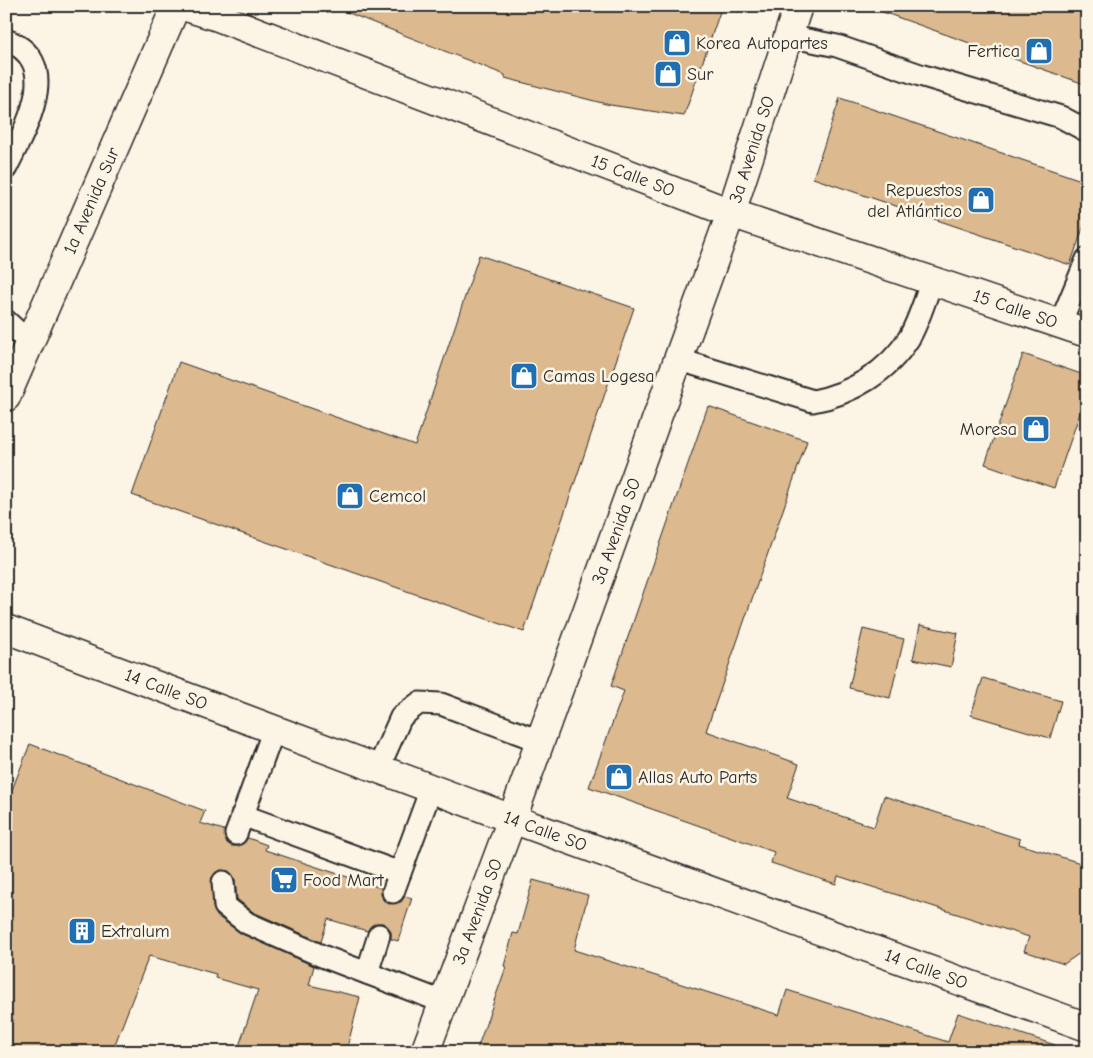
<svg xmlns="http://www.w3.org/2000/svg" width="1093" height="1058" viewBox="0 0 1093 1058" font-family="'Comic Neue',sans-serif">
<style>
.building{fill:#dcb98e;stroke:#2b2b2b}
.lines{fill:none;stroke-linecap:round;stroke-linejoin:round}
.service-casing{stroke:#2b2b2b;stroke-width:25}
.minor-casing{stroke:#2b2b2b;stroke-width:31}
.tertiary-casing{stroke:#2b2b2b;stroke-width:31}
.service{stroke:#fcf5e5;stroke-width:21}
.minor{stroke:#fcf5e5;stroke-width:28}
.tertiary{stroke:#fcf5e5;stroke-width:28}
.labels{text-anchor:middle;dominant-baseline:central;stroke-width:5;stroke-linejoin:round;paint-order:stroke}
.poi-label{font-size:18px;fill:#2b2b2b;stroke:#fcf5e5;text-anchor:start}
.street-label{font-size:18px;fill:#2b2b2b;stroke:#fcf5e5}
</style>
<rect width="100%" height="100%" fill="#fcf5e5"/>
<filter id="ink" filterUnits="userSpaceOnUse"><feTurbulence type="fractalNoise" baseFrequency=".02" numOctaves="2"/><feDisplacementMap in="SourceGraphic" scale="10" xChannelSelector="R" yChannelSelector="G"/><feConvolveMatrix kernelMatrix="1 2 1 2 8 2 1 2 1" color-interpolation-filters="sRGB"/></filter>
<g filter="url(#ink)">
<!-- building -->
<g class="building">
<polygon points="336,6 722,6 684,116 610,105 505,78 505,75 336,8"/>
<polygon points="880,6 1087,6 1087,85 880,11"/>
<polygon points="840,98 1087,182 1087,217 1070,265 813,178"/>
<polygon points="479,255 634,308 524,632 132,495 179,362 415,445"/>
<polygon points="1023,354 1087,376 1087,393 1054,488 985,464"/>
<polygon points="708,406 807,441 706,731 799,764 787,798 874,827 884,796 1020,839 1019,844 1087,865 1087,933 1080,953 1064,964 1024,951 1029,937 838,876 836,884 771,863 774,852 589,787 624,691 611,686"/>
<polygon points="920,625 958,633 951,667 913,659"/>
<polygon points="863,629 904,639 890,698 849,688"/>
<polygon points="983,678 1061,701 1050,738 971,715"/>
<polygon points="30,744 205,811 200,823 224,830 226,842 231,846 239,846 248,838 267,845 265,850 381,888 383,900 389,904 401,902 405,896 412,898 398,941 391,939 391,932 383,923 376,923 367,931 328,919 321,942 253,912 237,899 235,880 229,871 221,870 212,877 213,907 217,916 242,934 314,966 309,985 360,997 346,1052 237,1052 258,990 215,978 216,974 149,956 112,1052 6,1052 6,805"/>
<polygon points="533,880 588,895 574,950 779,1015 787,990 948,1042 958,1013 1055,1045 1054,1052 476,1052 506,967 504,966 513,933 518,934"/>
</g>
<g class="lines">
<defs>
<g id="service">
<polyline points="788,36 837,46 920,75 1061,117 1087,131"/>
<path d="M6,40c59,22 19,89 0,128"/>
<polyline points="6,321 30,343"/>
<polyline points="1060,324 1087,259"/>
<path d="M677,359l136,42c38,-7 75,-29 96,-63 10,-17 16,-39 23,-57"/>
<polyline points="378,769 401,717 419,703 441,704 540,741"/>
<polyline points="242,815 400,873"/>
<polyline points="236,834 274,729"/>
<polyline points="223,882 225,906 247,923 322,956 443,1002"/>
<polyline points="393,892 431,789"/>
<polyline points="367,973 379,935"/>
</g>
<g id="minor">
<path id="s1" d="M6,629l506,190 575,208"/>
</g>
<g id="tertiary">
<path id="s2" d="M183,6l35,11 513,196 356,120"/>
<path id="s3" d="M6,397l170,-391"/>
<path id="s4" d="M425,1052l87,-233 219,-606 67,-207"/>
</g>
</defs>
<!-- service casing -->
<use href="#service" class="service-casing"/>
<!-- minor casing -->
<use href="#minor" class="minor-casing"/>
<!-- tertiary casing -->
<use href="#tertiary" class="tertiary-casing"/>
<!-- service -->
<use href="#service" class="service"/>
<!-- minor -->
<use href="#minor" class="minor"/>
<!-- tertiary -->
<use href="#tertiary" class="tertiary"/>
</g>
</g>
<!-- icons -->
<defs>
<symbol id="shop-square" viewBox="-11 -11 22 22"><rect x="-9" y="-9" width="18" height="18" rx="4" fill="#1f6fb2" stroke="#fcf5e5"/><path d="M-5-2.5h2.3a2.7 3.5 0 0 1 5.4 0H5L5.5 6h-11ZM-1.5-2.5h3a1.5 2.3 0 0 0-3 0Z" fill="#fff"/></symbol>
<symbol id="supermarket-square" viewBox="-11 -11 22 22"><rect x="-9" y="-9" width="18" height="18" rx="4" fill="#1f6fb2" stroke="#fcf5e5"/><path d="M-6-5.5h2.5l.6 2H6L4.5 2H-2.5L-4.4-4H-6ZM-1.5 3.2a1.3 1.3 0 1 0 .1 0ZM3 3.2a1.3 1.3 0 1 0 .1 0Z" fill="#fff"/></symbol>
<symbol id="building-square" viewBox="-11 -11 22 22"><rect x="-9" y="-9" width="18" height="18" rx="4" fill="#1f6fb2" stroke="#fcf5e5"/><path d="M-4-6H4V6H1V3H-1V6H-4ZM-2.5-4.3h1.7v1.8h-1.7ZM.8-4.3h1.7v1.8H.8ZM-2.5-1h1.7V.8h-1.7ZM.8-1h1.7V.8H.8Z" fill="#fff"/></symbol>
</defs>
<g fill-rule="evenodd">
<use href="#shop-square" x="661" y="27" width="32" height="32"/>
<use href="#shop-square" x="1023" y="35" width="32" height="32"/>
<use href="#shop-square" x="652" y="58" width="32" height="32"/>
<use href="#shop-square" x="965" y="184" width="32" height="32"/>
<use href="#shop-square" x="508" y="360" width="32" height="32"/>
<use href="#shop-square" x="1020" y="413" width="32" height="32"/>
<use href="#shop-square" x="334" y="480" width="32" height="32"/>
<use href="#shop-square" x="603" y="761" width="32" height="32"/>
<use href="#supermarket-square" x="268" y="864" width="32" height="32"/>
<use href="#building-square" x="66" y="915" width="32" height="32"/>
</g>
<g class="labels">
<!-- poi labels -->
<g class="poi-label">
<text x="696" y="43">Korea Autopartes</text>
<text x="1020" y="51" text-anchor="end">Fertica</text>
<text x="687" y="74">Sur</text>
<text x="962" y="190" text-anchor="end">Repuestos<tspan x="962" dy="21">del Atlántico</tspan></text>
<text x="543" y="376">Camas Logesa</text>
<text x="1017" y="429" text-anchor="end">Moresa</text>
<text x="369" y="496">Cemcol</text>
<text x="638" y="777">Allas Auto Parts</text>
<text x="303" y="880">Food Mart</text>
<text x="101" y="931">Extralum</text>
</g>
<!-- street labels -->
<g class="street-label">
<text stroke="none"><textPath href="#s4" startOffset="960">3a Avenida SO</textPath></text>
<text stroke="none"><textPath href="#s2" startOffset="481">15 Calle SO</textPath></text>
<text stroke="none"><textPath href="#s3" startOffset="214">1a Avenida Sur</textPath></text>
<text stroke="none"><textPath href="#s2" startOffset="886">15 Calle SO</textPath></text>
<text stroke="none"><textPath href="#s4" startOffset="555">3a Avenida SO</textPath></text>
<text stroke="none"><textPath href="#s1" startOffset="171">14 Calle SO</textPath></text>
<text stroke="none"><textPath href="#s1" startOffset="576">14 Calle SO</textPath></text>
<text stroke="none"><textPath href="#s4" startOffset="150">3a Avenida SO</textPath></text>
<text stroke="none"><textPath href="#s1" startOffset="981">14 Calle SO</textPath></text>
</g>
</g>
<!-- margin -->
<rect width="1093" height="1058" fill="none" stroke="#fcf5e5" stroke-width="25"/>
<rect x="12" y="12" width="1068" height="1033" fill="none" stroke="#2b2b2b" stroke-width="2" filter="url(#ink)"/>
</svg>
